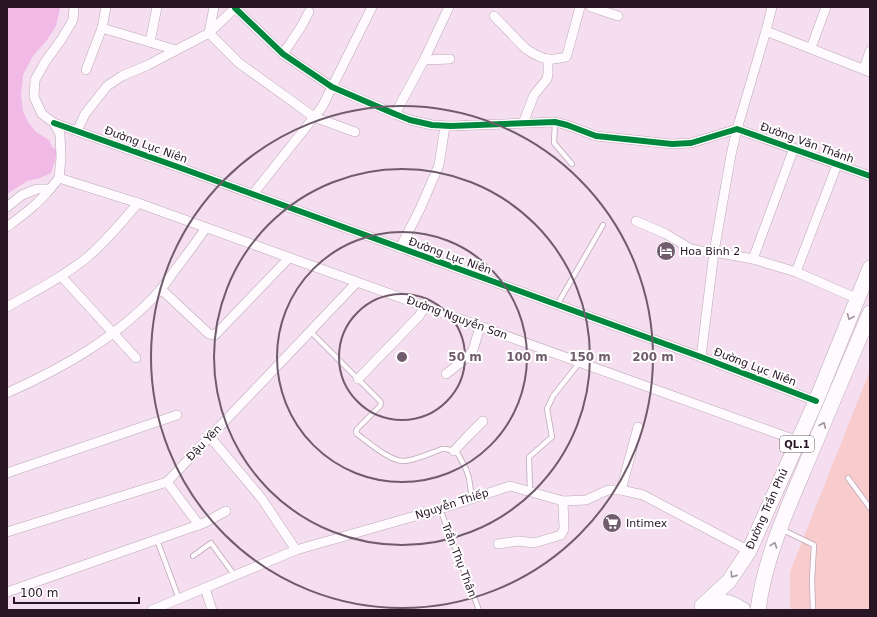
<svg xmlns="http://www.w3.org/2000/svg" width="877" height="617" viewBox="0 0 877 617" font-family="'DejaVu Sans',sans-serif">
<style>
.green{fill:#f8cccc}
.water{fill:#f1bae6}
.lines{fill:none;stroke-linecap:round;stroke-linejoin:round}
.service-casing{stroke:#bba8b7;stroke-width:6}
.minor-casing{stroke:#bba8b7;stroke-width:10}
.primary-casing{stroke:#bba8b7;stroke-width:16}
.service{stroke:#fefafd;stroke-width:4.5}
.minor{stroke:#fefafd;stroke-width:9}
.primary{stroke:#fefafd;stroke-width:15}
.cycleway-casing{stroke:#fff;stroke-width:8}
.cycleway{stroke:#00873e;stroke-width:6}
.oneway{stroke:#9e939c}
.ring{fill:none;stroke:#705c6c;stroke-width:2}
.labels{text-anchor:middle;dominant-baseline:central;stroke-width:4;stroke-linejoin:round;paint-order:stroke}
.shield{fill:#fff;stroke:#685c66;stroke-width:1}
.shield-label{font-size:10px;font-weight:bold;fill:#281625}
.street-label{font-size:11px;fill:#281625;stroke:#fff}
.poi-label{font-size:11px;fill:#281625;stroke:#fff;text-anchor:start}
.centre{fill:#705c6c;stroke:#fff;stroke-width:2}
.ring-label{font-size:12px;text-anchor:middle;font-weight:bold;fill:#705c6c;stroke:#fff;stroke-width:4;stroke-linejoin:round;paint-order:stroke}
</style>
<rect width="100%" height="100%" fill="#f5def0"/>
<!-- green -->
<polygon class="green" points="870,370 870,610 791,610 790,604 790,572"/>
<!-- water -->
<polygon class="water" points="7,7 60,7 60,9 56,26 47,40 33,56 23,75 21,95 23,111 28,122 36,132 49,140 52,147 58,151 51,173 40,178 27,181 7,194"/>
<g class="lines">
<defs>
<g id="service">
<polyline points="555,122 554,143 572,164"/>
<polyline points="557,305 603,225"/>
<path d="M311,332l69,69 1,2 -1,3 -23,23 -1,3 1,2c11,8 33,27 46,27 11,0 28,-8 39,-12h4l8,2 4,3 8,15 3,9 3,21"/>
<polyline points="848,478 870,508"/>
<polyline points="530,492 529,457 552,437 547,409 553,396 580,362"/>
<polyline points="440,509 479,610"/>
<polyline points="781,529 814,545 812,580 813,610"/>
<polyline points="157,540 179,599"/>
<polyline points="193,556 211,543 235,576"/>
</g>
<g id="minor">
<polyline points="214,7 209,33 239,63 314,117 355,132"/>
<polyline points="591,7 618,16"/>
<polyline points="235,8 283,54 332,87 395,114 410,120 432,125 451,126 555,122 567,125 596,136 672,144 691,143 737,129 870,176"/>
<path d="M494,16l32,33c6,4 16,10 23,10 6,1 11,-1 17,-2l1,-2 13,-48"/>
<polyline points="102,28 176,50"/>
<polyline points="766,31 870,72"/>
<polyline points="150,42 157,7"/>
<polyline points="811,48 826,7"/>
<polyline points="283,54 301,27 309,12"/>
<polyline points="424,60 450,59"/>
<polyline points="864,69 870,51"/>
<polyline points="86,70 102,28 106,7"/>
<polyline points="395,114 424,60 449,7"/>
<polyline points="54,123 178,167 701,357 816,401"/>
<polyline points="523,123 534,95 547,79 548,74 548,59"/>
<polyline points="77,131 85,114 107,86 122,76 148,65 209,33 236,7"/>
<polyline points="59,178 138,203 798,441"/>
<polyline points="253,194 322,107 372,7"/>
<polyline points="7,207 22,195 37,189 50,189 59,178 61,158 60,134 54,123 42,114 34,97 35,80 45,62 61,40 73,20 74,7"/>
<polyline points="636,221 666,234 691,249 701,251 714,252 753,259 796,272 858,299"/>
<path d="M7,227c16,-12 31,-23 43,-38"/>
<polyline points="400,248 420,209 439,165 445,126"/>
<polyline points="753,259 794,148"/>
<polyline points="796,272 837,165"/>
<polyline points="61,276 136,358"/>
<polyline points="161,289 209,334 215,335 287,260 291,258"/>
<path d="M7,307c28,-16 58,-31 83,-52 18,-16 33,-34 48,-52"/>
<polyline points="701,357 714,252 731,155 737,129 766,31 772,7"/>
<polyline points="446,374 469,356 473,350 480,327"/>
<polyline points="358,379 419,316 424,308 423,306"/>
<path d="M7,393c56,-25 113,-57 154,-104 5,-6 10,-13 14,-19 11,-14 21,-28 31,-42"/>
<polyline points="210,437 262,499 296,550"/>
<polyline points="454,451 468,436 483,421"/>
<polyline points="7,473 177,415"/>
<polyline points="167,482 199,525"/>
<polyline points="621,490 638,427"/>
<polyline points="7,532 167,482 357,282"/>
<polyline points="498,544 519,541 534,543 561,535 564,529 563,501"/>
<polyline points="205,588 212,610"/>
<polyline points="7,592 204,523 226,511"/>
<polyline points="152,610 296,550 440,509 510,486 563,501 586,500 608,490 621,490 643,495 749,551"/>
</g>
<g id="primary">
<polyline points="702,606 729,581 749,551 816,401 870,268"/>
<path d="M703,606c16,-7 26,-6 40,4"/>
<path d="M758,610c7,-54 31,-105 52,-155 20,-47 40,-95 60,-142"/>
</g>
</defs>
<!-- service casing -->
<use href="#service" class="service-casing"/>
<!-- minor casing -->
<use href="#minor" class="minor-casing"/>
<!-- primary casing -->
<use href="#primary" class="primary-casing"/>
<!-- service -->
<use href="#service" class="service"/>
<!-- minor -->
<use href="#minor" class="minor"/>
<!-- primary -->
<use href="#primary" class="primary"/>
<defs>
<g id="cycleway">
<polyline points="235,8 283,54 332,87 395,114 410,120 432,125 451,126 555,122 567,125 596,136 672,144 691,143 737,129 870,176"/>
<polyline points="54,123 178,167 701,357 816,401"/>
</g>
</defs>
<!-- cycleway casing -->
<use href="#cycleway" class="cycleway-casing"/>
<!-- cycleway -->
<use href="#cycleway" class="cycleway"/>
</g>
<!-- one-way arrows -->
<defs><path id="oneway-chevron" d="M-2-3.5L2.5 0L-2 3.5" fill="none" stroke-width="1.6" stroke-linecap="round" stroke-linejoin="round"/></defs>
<g class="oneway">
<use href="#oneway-chevron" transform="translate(850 317) rotate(112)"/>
<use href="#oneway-chevron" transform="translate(823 425) rotate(-67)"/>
<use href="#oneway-chevron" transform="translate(774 545) rotate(-70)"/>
<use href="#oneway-chevron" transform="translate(733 575) rotate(125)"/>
</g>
<!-- distance rings -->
<g class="ring">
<circle cx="402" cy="357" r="63"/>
<circle cx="402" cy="357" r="125"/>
<circle cx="402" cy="357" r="188"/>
<circle cx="402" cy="357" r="251"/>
</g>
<!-- icons -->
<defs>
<symbol id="hotel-disc" viewBox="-11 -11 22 22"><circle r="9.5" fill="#705c6c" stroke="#fff"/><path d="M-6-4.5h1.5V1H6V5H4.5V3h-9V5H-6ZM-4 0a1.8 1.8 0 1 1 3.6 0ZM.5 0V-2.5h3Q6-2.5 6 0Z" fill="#fff"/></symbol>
<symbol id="supermarket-disc" viewBox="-11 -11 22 22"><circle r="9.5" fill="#705c6c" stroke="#fff"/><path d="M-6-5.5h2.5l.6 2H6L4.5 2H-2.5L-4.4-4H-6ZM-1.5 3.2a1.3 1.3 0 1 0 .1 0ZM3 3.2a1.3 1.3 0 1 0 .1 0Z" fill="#fff"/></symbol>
</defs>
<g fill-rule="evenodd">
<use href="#hotel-disc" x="655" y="240" width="22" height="22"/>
<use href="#supermarket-disc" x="601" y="512" width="22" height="22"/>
</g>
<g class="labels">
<!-- shield labels -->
<rect class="shield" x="780" y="436" width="34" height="16" rx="3"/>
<g class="shield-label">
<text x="797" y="444">QL.1</text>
</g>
<!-- street labels -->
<g class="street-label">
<text transform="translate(807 143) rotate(20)">Đường Văn Thánh</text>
<text transform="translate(146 145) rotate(20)">Đường Lục Niên</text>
<text transform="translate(450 256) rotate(20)">Đường Lục Niên</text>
<text transform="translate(457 318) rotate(20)">Đường Nguyễn Sơn</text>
<text transform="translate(755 367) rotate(21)">Đường Lục Niên</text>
<text transform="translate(204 443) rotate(-46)">Đậu Yên</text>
<text transform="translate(452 504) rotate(-18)">Nguyễn Thiếp</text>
<text transform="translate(767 509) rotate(-66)">Đường Trần Phú</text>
<text transform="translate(459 560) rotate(69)">Trần Thụ Thân</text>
</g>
<!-- poi labels -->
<g class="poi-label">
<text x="680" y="251">Hoa Binh 2</text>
<text x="626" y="523">Intimex</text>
</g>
</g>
<circle cx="402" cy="357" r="6" class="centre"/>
<g class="ring-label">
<text x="465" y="361">50 m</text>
<text x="527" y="361">100 m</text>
<text x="590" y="361">150 m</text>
<text x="653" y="361">200 m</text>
</g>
<!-- border -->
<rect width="877" height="617" fill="none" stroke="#281625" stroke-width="16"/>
<!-- scale -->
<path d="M14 597v6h125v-6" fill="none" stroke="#281625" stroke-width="2"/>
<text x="20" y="597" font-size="12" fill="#281625" stroke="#ffffff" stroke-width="3" paint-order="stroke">100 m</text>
</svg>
